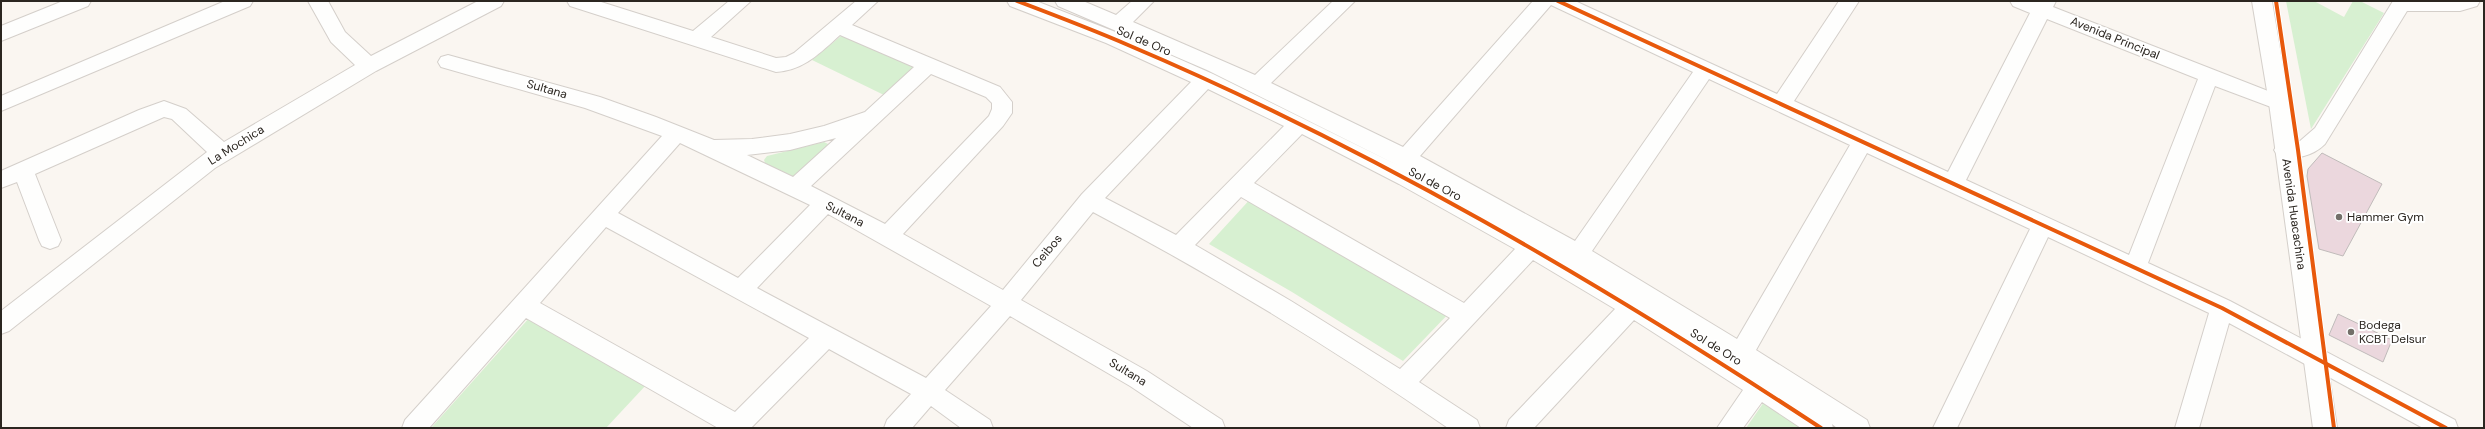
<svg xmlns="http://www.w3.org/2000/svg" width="2485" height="429" viewBox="0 0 2485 429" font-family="'DM Sans',sans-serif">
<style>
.green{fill:#d7f0d1}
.building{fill:#ebd7dd;stroke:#c0bbba}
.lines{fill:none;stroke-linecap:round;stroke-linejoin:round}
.street-casing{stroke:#d4cfca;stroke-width:2}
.secondary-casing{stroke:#d4cfca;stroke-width:2}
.street{fill:#fefefd;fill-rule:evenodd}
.secondary{fill:#fefefd;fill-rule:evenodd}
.cycleway-casing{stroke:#fff;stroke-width:6}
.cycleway{stroke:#e8590c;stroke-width:4}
.poi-dot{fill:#736f69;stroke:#fff;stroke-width:1.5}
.labels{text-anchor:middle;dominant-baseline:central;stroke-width:4;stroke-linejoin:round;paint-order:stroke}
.street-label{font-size:12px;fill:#2b2620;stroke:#fff}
.poi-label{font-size:12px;fill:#2b2620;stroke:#fff;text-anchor:start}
</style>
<rect width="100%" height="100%" fill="#faf6f1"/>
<!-- green -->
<g class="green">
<polygon points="2286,1 2314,1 2344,17 2353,1 2360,1 2384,13 2311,129"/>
<polygon points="841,36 916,65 884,95 812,60"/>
<polygon points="824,142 828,144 829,148 795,176 792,176 765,163 764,160 767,156"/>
<polygon points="1254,195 1454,308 1403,361 1292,292 1209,244"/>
<polygon points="530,317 647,384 606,428 431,428"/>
<polygon points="1764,402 1804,428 1746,428"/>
</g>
<!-- building -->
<g class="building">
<polygon points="2322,153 2382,184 2343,256 2319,249 2307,176 2308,169"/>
<polygon points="2338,314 2392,340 2383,362 2329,335"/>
</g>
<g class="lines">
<defs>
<g id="street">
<polygon points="63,1 91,1 88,6 1,41 1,26"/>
<polygon points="225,1 253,1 250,6 1,111 1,96"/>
<polygon points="308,1 328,1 345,32 371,56 478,1 504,1 501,6 376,71 215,168 9,331 1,334 1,311 207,152 172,119 164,117 35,174 61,240 58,246 50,249 42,246 39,240 17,182 1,188 1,171 139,110 164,101 186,109 224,142 355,65 331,42"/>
<path d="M567,1h31l95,30 36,-30h22l-40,36 65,21 10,-1 8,-4 62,-52h22l-26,24 148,62 12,15v11l-9,13 -100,108 100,56 79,-96 109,-112 -85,-39 -96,-37 -3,-5h29l100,39 77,34 184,91 -190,-95 -149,-64 -3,-5h28l33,14 16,-14h22l-21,21 122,53 78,-74h22l-84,82 132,64 130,-146h42l202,93 62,-93h20l-65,100 154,71 82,-159 -17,-7 -3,-5h46l-3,6 233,91 3,5 -3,5 -7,2 -64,-24 -67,177 82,38 225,119 3,8h-35l-194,-105 -30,105h-24l34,-115 -161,-76 -91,191h-24l97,-199 -163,-76 -111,197 111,70 3,8h-33l-5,-4 1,4h-32l-39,-26 -19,26h-26l26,-38 -109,-70 -100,108h-28l3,-8 106,-111 -82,-49 -114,122 58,38 3,8h-32c-114,-79 -232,-151 -355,-216l-72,88 126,71 75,49 3,8h-32l-63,-42 -120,-70 -65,74 45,30 3,8h-32l-30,-22 -19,22h-28l3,-8 24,-26 -82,-45 -78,79h-33l-192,-110 -97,110h-27l3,-8 257,-284 -77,-28 -144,-41 -3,-5 3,-5 7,-2 152,42 56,20 58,23 38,-1 38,-5 34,-8 41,-14 49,-45 -74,-32c-20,18 -36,35 -64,37l-206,-66zM1551,5l142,67 -118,169 -155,-85zM2047,19l151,60 -69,176 -163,-75zM931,74l55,23 6,6v6l-3,7 -104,108 -74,-38zM1709,79l141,66 -113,194 -145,-88zM1208,89l76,37 -108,109 -71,-37zM1302,134l97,50 116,65 -51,54 -210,-120zM836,138l-43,39 -46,-22 43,-5zM680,143l130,62 -72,73 -120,-65zM1241,197l209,121 -50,51 -109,-68 -96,-56zM828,214l163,92 -65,72 -169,-90zM606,227l203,111 -74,74 -195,-109z"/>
<path d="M2393,1h87l-3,5 -17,5h-53l-82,133c-12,12 -31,17 -47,12l-4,-6 4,-6 22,-3 15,-13z"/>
</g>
<polygon id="secondary" points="2252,1 2272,1 2289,103 2337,428 2313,428 2269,103"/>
</defs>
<!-- street casing -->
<use href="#street" class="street-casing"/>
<!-- secondary casing -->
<use href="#secondary" class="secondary-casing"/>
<!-- street -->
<use href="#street" class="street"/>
<!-- secondary -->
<use href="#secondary" class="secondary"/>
<defs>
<g id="cycleway">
<path d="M1017,1c37,14 74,28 111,44 243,103 472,238 693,383"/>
<polyline points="1558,1 2222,308 2446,428"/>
<polyline points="2276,1 2298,150 2334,428"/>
</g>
</defs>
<!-- cycleway casing -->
<use href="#cycleway" class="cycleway-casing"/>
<!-- cycleway -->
<use href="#cycleway" class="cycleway"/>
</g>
<!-- markers -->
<g class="poi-dot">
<circle cx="2339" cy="217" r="4"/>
<circle cx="2351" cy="332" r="4"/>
</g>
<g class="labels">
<!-- street labels -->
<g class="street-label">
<text transform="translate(2115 38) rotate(22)">Avenida Principal</text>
<text transform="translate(1144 41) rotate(23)">Sol de Oro</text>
<text transform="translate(547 89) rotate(16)">Sultana</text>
<text transform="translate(236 145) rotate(-32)">La Mochica</text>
<text transform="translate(1435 184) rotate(28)">Sol de Oro</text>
<text transform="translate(845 214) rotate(27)">Sultana</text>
<text transform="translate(2294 214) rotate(82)">Avenida Huacachina</text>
<text transform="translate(1047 251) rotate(-50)">Ceibos</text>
<text transform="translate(1716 347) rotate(32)">Sol de Oro</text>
<text transform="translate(1128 372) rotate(31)">Sultana</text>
</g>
<!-- poi labels -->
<g class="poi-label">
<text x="2347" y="217">Hammer Gym</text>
<text x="2359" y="325">Bodega<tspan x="2359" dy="14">KCBT Delsur</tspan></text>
</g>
</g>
<!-- border -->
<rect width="2485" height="429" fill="none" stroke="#2b2620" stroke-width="4"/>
</svg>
